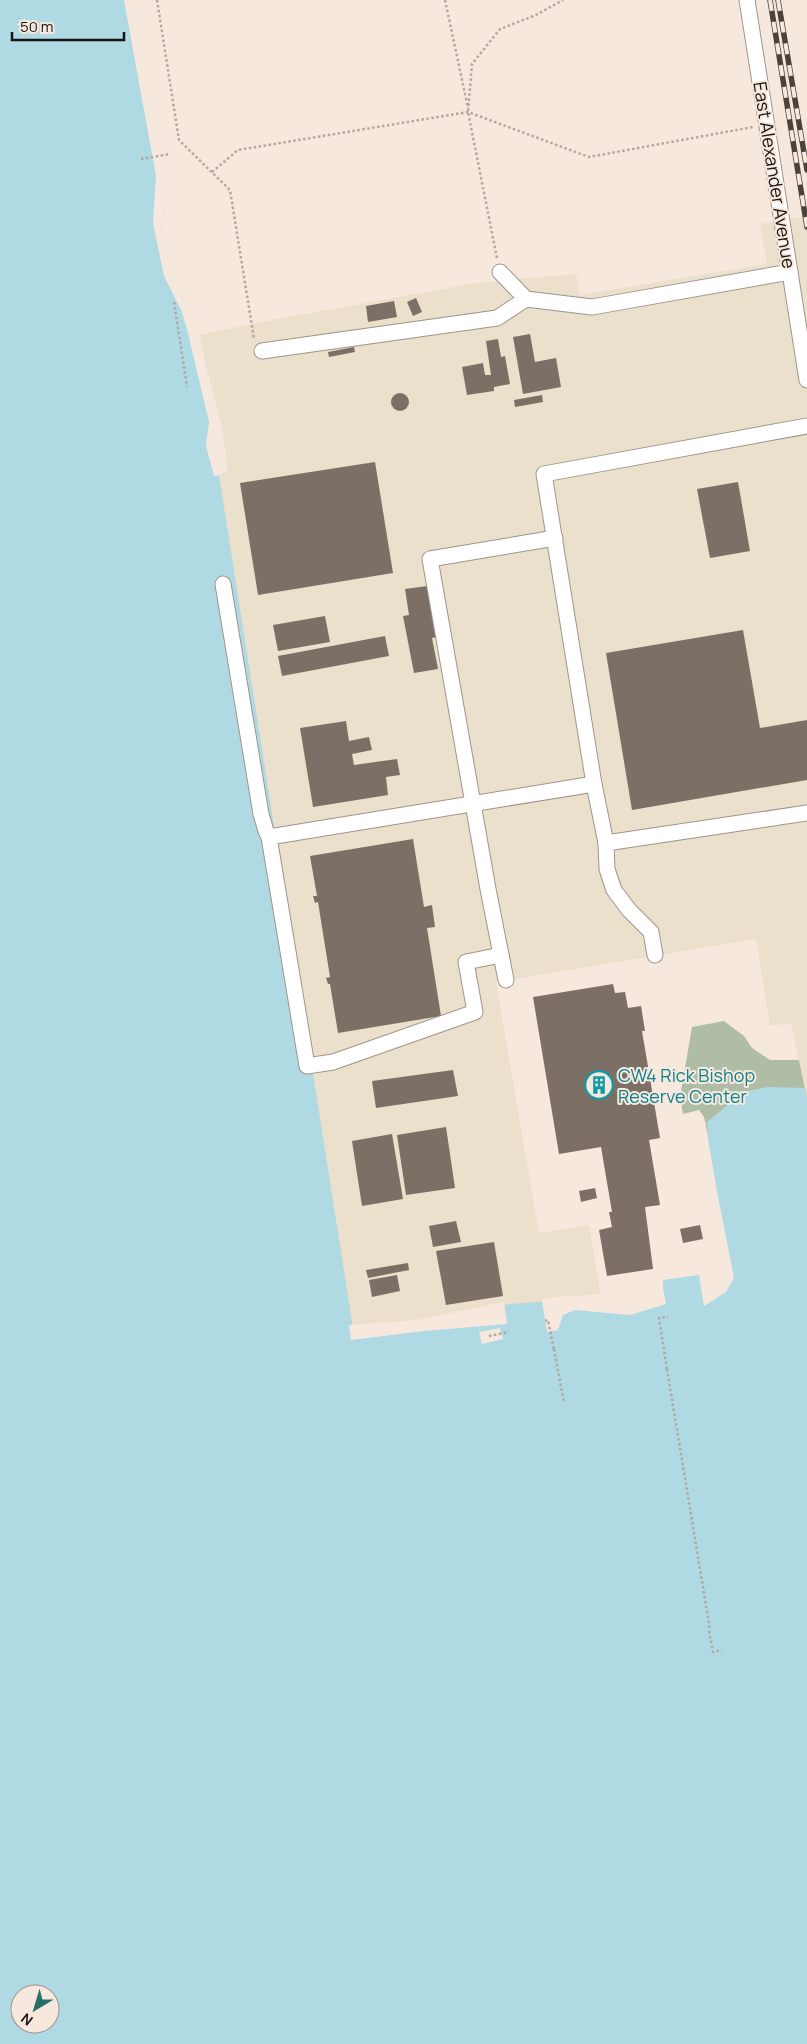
<svg xmlns="http://www.w3.org/2000/svg" width="807" height="2044" viewBox="0 0 807 2044" font-family="Manrope,sans-serif">
<style>
.industrial{fill:#ebe0cb}
.green{fill:#b0bda6}
.water{fill:#b0dae3;fill-rule:evenodd}
.pier{fill:#f7e8dd}
.building{fill:#7c6f66}
.lines{fill:none;stroke-linecap:round;stroke-linejoin:round}
.minor-casing{stroke:#a1938a;stroke-width:17}
.path{stroke:#b3a79f;stroke-width:2.5;stroke-dasharray:2.5 2.5;stroke-linecap:butt}
.minor{stroke:#fff;stroke-width:15}
.rail-casing{stroke:#49423d;stroke-width:5.5}
.rail{stroke:#f7e8dd;stroke-width:4;stroke-dasharray:11;stroke-linecap:butt}
.labels{text-anchor:middle;dominant-baseline:central;stroke-width:4;stroke-linejoin:round;paint-order:stroke}
.street-label{font-size:18px;fill:#191411;stroke:#f7e8dd}
.culture-label{font-size:18px;fill:#0d838f;stroke:#f7e8dd;text-anchor:start}
</style>
<rect width="100%" height="100%" fill="#f7e8dd"/>
<!-- industrial -->
<polygon class="industrial" points="807,216 807,1099 791,1023 770,1026 756,939 496,982 539,1233 589,1225 601,1296 374,1722 219,475 223,431 206,366 200,335 261,322 476,283 576,274 580,295 767,264 760,224"/>
<!-- green -->
<polygon class="green" points="724,1021 744,1036 752,1048 770,1060 799,1060 807,1099 712,1157 704,1117 699,1110 683,1114 680,1097 692,1027"/>
<!-- water -->
<path class="water" d="M0,0h142l20,144 9,42 -11,40 9,35 15,43 10,-1 12,63 17,65 5,39 -9,5 134,853 65,-6 82,-17 89,-7 74,-11v-7l36,-5 5,-15 14,1 -11,-139 37,-30 24,-5 37,1 2,11v945h-807zM20,1994h30v30h-30z"/>
<!-- pier -->
<g class="pier">
<polygon points="124,0 144,0 162,144 171,186 160,226 169,261 184,304 194,303 206,366 223,431 228,470 219,475 214,476 206,446 209,422 188,333 182,312 164,276 153,223 156,176"/>
<polygon points="705,1121 716,1186 734,1278 726,1292 704,1306 698,1269 703,1258 716,1259 716,1237 703,1196"/>
<polygon points="662,1283 666,1304 630,1315 575,1310 563,1315 558,1330 547,1332 542,1300 555,1297 589,1295 661,1285"/>
<polygon points="504,1302 507,1324 424,1331 351,1340 349,1325 417,1320"/>
<polygon points="500,1328 503,1339 482,1344 479,1332"/>
</g>
<!-- building -->
<g class="building">
<polygon points="416,298 422,312 413,316 407,302"/>
<polygon points="394,301 397,317 368,322 366,306"/>
<polygon points="530,334 535,362 556,358 561,387 523,394 513,337"/>
<polygon points="498,339 501,357 505,356 510,384 494,387 494,391 467,395 462,367 483,363 485,375 491,375 486,341"/>
<polygon points="354,347 355,352 329,357 328,352"/>
<circle cx="400" cy="402" r="9"/>
<polygon points="542,395 543,402 515,407 514,400"/>
<polygon points="375,462 393,573 258,595 240,483"/>
<polygon points="738,482 750,551 710,558 697,489"/>
<polygon points="428,586 437,637 432,638 438,669 414,673 403,616 409,615 405,589"/>
<polygon points="325,616 330,642 278,651 273,625"/>
<polygon points="743,630 760,728 807,720 807,780 632,810 606,653"/>
<polygon points="385,636 389,656 282,676 278,656"/>
<polygon points="346,721 349,741 369,737 372,750 352,754 354,765 397,759 400,775 386,777 388,795 313,807 300,728"/>
<polygon points="413,839 424,907 432,905 435,927 427,928 441,1016 338,1033 330,984 328,984 326,978 330,977 318,902 315,903 313,896 317,896 310,856"/>
<polygon points="613,984 615,993 625,992 628,1008 641,1006 645,1031 642,1031 660,1138 649,1140 660,1205 645,1207 653,1269 607,1276 599,1230 612,1227 609,1212 612,1212 601,1147 559,1154 533,997"/>
<polygon points="453,1070 458,1096 376,1108 372,1081"/>
<polygon points="446,1127 455,1188 406,1195 397,1135"/>
<polygon points="392,1134 403,1199 362,1206 352,1141"/>
<polygon points="595,1188 597,1198 581,1202 579,1191"/>
<polygon points="456,1221 461,1242 433,1247 429,1226"/>
<polygon points="700,1225 703,1239 683,1243 680,1229"/>
<polygon points="494,1242 503,1296 446,1305 436,1251"/>
<polygon points="408,1263 409,1270 368,1278 366,1270"/>
<polygon points="397,1275 400,1291 372,1297 369,1280"/>
</g>
<g class="lines">
<defs>
<g id="minor">
<polyline points="747,0 807,380"/>
<polyline points="500,272 526,299 592,307 790,272"/>
<polyline points="262,351 497,318 526,299"/>
<polyline points="223,584 261,814 266,831 269,837"/>
<polyline points="606,843 807,813"/>
<polyline points="501,955 466,962 475,1012 333,1062 307,1066 269,837 594,784"/>
<polyline points="655,955 651,932 629,910 614,890 607,869 606,843 594,784 544,474 807,426"/>
<polyline points="506,980 488,889 430,559 555,538"/>
</g>
</defs>
<!-- minor casing -->
<use href="#minor" class="minor-casing"/>
<!-- path -->
<g class="path">
<polyline points="157,0 179,140 230,190 254,339"/>
<polyline points="445,0 468,108"/>
<polyline points="141,159 170,154"/>
<polyline points="212,172 238,150 468,112 589,157 753,127"/>
<polyline points="497,258 468,112 472,64 500,29 536,15 563,0"/>
<polyline points="174,302 187,387"/>
<polyline points="545,1321 548,1320 554,1350"/>
<polyline points="489,1336 509,1332"/>
<polyline points="554,1349 564,1403"/>
<polyline points="667,1369 710,1630"/>
<polyline points="667,1369 659,1318 668,1317"/>
<polyline points="709,1631 713,1652 722,1650"/>
</g>
<!-- minor -->
<use href="#minor" class="minor"/>
<defs>
<g id="rail">
<polyline points="770,0 807,227"/>
<polyline points="778,0 807,170"/>
</g>
</defs>
<!-- rail casing -->
<use href="#rail" class="rail-casing"/>
<!-- rail -->
<use href="#rail" class="rail"/>
</g>
<!-- icons -->
<defs>
<symbol id="building-ring" viewBox="-11 -11 22 22"><circle r="9.5" fill="#f7e8dd" stroke="#0f9aa8" stroke-width="1.5"/><path d="M-4-6H4V6H1V3H-1V6H-4ZM-2.5-4.3h1.7v1.8h-1.7ZM.8-4.3h1.7v1.8H.8ZM-2.5-1h1.7V.8h-1.7ZM.8-1h1.7V.8H.8Z" fill="#0f9aa8"/></symbol>
</defs>
<g fill-rule="evenodd">
<use href="#building-ring" x="583" y="1069" width="32" height="32"/>
</g>
<g class="labels">
<!-- street labels -->
<g class="street-label">
<text transform="translate(775 175) rotate(81)">East Alexander Avenue</text>
</g>
<!-- culture labels -->
<g class="culture-label">
<text x="618" y="1075">CW4 Rick Bishop<tspan x="618" dy="21">Reserve Center</tspan></text>
</g>
</g>
<!-- north arrow -->
<g transform="translate(35 2009) rotate(218)"><circle r="24" fill="#f7e8dd" stroke="#9e938b"/>
<path d="M0-4L9 19L0 12L-9 19Z" fill="#286f65"/>
<text y="-8" font-size="14" font-weight="bold" text-anchor="middle" fill="#191411">N</text>
</g>
<!-- scale -->
<path d="M12 32v8h112v-8" fill="none" stroke="#191411" stroke-width="2.5"/>
<text x="20" y="32" font-size="15" fill="#191411" stroke="#f7e8dd" stroke-width="4" paint-order="stroke">50 m</text>
</svg>
